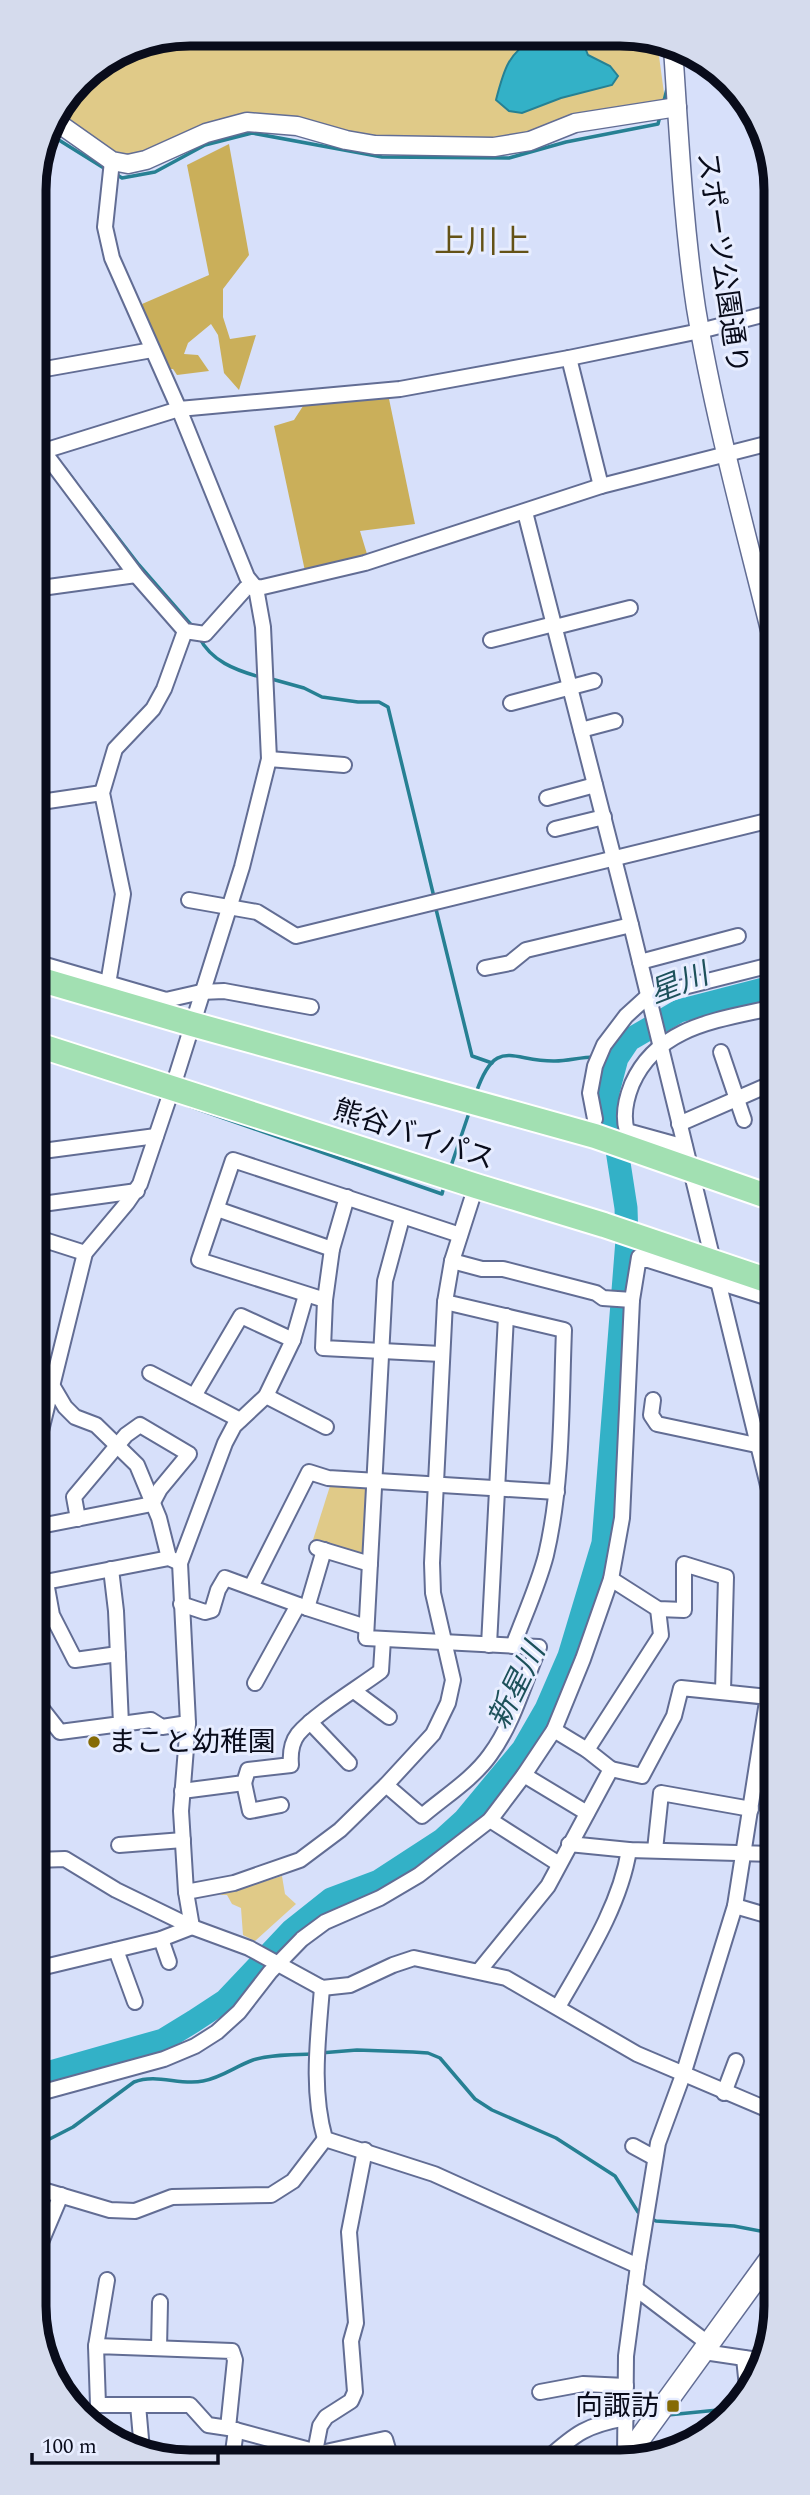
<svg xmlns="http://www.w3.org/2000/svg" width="810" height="2495" viewBox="0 0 810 2495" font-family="Spectral,'Noto Sans JP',serif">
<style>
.green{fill:#e0ca88}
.forest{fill:#caaf5a}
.water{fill:#33b1c7;stroke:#268093;stroke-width:2}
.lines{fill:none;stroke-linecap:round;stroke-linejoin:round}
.stream{stroke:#268093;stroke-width:3.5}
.river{stroke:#33b1c7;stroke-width:23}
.minor-casing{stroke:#626d94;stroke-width:18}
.tertiary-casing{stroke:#626d94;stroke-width:21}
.secondary-casing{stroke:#626d94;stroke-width:24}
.trunk-casing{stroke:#fff;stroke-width:28}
.minor{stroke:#fff;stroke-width:14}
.tertiary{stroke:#fff;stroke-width:18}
.secondary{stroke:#fff;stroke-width:21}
.trunk{stroke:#a2e0b2;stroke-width:24}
.poi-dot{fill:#856b06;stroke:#e7edff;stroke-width:2.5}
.labels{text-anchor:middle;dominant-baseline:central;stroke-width:6;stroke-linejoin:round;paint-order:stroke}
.street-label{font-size:28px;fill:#090c1b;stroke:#e7edff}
.poi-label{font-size:28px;fill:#090c1b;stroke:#e7edff;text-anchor:start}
.water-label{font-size:30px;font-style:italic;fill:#1d515a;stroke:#e7edff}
.quarter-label{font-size:32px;fill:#645216;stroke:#e7edff}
.rim{fill:none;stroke:#090c1b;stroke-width:9}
</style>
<rect width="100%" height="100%" fill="#d7e0fa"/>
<!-- green -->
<g class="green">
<path d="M189,33l463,3 23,13 -16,7 6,45 -148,38h-149l-75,-19 -154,36c-33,0 -59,-24 -86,-41l33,-43 44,-27z"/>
<polygon points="330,1486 368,1487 364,1559 312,1543"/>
<polygon points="282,1876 285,1894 296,1904 255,1941 243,1935 241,1908 232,1904 227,1895 219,1895"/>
</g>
<!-- forest -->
<g class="forest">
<polygon points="229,144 249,255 223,289 223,317 230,339 256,335 239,390 224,373 218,335 211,324 188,343 184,354 198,355 209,371 177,375 173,369 164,369 142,304 209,275 187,165"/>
<polygon points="388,394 415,524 360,531 367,554 305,571 274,426 294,420 305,403"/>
</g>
<!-- water -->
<path class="water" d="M537,36h35l10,4 6,15 22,11 8,10 -6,9 -51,13 -39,15 -13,-2 -13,-11c8,-31 12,-47 41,-64z"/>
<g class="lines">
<!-- stream -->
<g class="stream">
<polyline points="663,105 668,85"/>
<polyline points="46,132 107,170"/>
<polyline points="114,173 122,178 155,172 205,145 252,133 382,157 509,158 566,142 658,124 660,116"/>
<polyline points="34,429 45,445"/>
<polyline points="64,467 76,483"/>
<polyline points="85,495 139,565 193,627"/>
<path d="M199,637c12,24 36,33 61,40"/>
<polyline points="268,678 304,688 322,697 358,702 379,702 388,707 434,897"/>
<polyline points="435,905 472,1056 492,1063"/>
<polyline points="601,1058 617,1058"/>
<path d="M476,1093c20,-58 36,-31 79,-32 13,0 26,-4 39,-4"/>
<polyline points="189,1106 442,1194 444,1186"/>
<polyline points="450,1169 470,1110"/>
<polyline points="320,2053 357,2050 413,2052 428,2053 440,2058 475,2099 492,2110 556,2138 615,2176 638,2212 643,2215"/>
<path d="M36,2146l37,-19 61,-45c23,-9 46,4 69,-1 18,-3 33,-15 50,-21 19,-6 40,-5 59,-6"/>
<polyline points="650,2218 656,2221 734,2226 765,2232 776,2243"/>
<polyline points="668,2415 738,2408"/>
</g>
<!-- river -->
<polyline class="river" points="36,2076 163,2040 194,2021 226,2000 292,1930 331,1899 379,1881 442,1840 464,1820 523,1749 546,1709 569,1656 603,1543 627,1240 626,1208 608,1092 617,1058 629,1040 679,1011 775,986"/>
<defs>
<g id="minor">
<polyline points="569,358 601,486"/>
<polyline points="34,371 152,350"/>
<polyline points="44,452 136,575 185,631 205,634 246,588 263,587 365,563 601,486 774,442"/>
<polyline points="34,454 179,409 400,389 569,358 700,331 774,312"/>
<polyline points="525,512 631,925 775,1514"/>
<polyline points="34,589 136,575"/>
<polyline points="555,627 630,608"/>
<polyline points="491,640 554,624"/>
<polyline points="511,703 594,681"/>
<polyline points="581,730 615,721"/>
<polyline points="269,759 344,765"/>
<polyline points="547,798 595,785"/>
<polyline points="34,803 102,793"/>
<polyline points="555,829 604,817"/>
<polyline points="189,900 257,912 296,936 775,819"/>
<polyline points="35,962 166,1000 201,992 224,991 311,1007"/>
<polyline points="640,962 738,936"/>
<polyline points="485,968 510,963 526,950 631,925"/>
<polyline points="108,984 123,894 102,793 115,749 153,709 164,689 185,631"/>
<polyline points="721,1052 744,1120"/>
<polyline points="595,1119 590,1093 595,1066 604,1045 626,1016 648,996 775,964"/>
<polyline points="679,1124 775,1082"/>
<path d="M685,1147l-58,-16c-5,-16 -1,-32 5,-47 26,-59 88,-64 143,-77"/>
<polyline points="35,1152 156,1136"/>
<polyline points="35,1205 137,1191"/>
<polyline points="217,1209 332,1249"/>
<polyline points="35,1237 85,1253"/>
<polyline points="452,1261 482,1269 503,1269 596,1293 603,1298 632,1300"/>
<polyline points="325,1300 332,1249 347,1197"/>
<path d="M445,1302l119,28c-3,75 -1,152 -18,225 -8,31 -22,61 -33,91"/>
<polyline points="441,1354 323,1348 325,1300 199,1260 233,1160 460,1235"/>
<polyline points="150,1373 240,1420"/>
<polyline points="52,1385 65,1407 75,1417 96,1425 137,1465 159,1518 169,1558"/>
<polyline points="194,1396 241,1316 293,1340"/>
<polyline points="266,1396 326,1427"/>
<polyline points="653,1400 651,1415 657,1424 761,1446"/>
<polyline points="762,1454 775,1436"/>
<polyline points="35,1455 85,1253 127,1203 140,1184 175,1080 242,867 269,759 263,627 256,588 247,577 179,409 112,258 105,227 112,161"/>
<polyline points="35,1527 152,1504 160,1489 189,1454 140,1425 126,1435 74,1497 78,1519"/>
<polyline points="317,1548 370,1564"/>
<polyline points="611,1579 658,1609 684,1610 684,1564 726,1577 723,1691"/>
<polyline points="46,1582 52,1615 75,1660 118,1654"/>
<polyline points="35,1584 169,1558 178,1562"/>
<polyline points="251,1587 309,1472 328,1478 557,1492"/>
<polyline points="181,1604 205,1612 212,1610 218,1590 225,1578 307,1608 366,1627"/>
<polyline points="307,1608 324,1550"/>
<polyline points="489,1645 506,1316"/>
<polyline points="255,1683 298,1605"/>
<polyline points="354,1691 389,1717"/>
<polyline points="35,1700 60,1732 121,1724 116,1611 111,1569"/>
<polyline points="310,1722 349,1763"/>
<polyline points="121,1724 151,1720 162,1727 188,1723"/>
<polyline points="587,1750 661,1635 658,1609"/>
<polyline points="611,1769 642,1776 674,1716 681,1688 768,1697"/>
<polyline points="524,1775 587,1813"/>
<polyline points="756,1778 776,1781"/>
<polyline points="244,1783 250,1811 281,1805"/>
<path d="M386,1785l36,31c22,-19 51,-37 68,-61 23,-31 34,-72 49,-108l-173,-9 19,-357 17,-63"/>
<path d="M182,1791l62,-8 4,-13 43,-5c-1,-12 0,-22 7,-31 17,-20 60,-46 83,-63l2,-32"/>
<polyline points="490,1820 559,1864"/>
<polyline points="569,1844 629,1850 776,1854"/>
<polyline points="119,1845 183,1840"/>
<polyline points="655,1850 661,1793 751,1809"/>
<polyline points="36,1860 65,1859 116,1890 192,1927 249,1948 322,1988 350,1985 393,1965 414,1958 506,1978 637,2054 776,2113"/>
<polyline points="186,1892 234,1883 300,1860 340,1830 386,1785 433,1734 448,1703 453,1680 433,1593 432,1563 445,1302 452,1261 476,1186"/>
<polyline points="735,1906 776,1918"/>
<polyline points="192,1927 186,1892 181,1811 188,1723 180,1563 225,1443 234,1426 266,1396 293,1340 306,1295"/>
<polyline points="161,1939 169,1962"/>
<polyline points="116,1950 135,2002"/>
<polyline points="36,1969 161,1939 192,1927"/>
<polyline points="479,1971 548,1886 611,1769 587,1750 554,1730"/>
<path d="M322,1988c-4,51 -11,102 3,151l109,35 204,92"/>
<path d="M558,2007c28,-49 62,-101 71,-157"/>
<polyline points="36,2039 36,2043"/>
<polyline points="724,2093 736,2061"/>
<polyline points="36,2094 164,2059 195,2046 217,2032 239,2012 270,1972 302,1939 325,1922 380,1898 419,1875 490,1820 524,1775 554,1730 583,1659 611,1579 622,1518 632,1300 639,1257 775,1300"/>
<polyline points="633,2146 655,2158"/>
<polyline points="36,2188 110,2210 135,2211 172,2197 271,2195 293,2181 325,2139"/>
<polyline points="36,2254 61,2195"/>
<polyline points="635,2288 709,2344"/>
<polyline points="96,2346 107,2280"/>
<polyline points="159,2348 160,2302"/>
<polyline points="704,2352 758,2360"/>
<polyline points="744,2358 747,2387"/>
<polyline points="540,2392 583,2384 626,2386"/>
<polyline points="138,2405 142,2450"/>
<polyline points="228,2428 235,2360 232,2351 96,2346 98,2405 190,2405 208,2425 228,2428 321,2453 385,2439 391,2459"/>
<polyline points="314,2457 320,2426 326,2417 351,2401 355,2392 351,2341 356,2323 349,2232 365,2150"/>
<polyline points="625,2457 626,2356 638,2266 658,2143 683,2075 735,1906 776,1644"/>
<polyline points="232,2459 236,2430"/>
<path d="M547,2459c29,-26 40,-34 79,-41"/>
</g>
<g id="tertiary">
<path d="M673,48c6,86 10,174 23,260 19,114 51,227 78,338"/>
<polyline points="51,118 112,161 128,164 146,160 206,133 247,122 297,126 346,140 375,145 494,147 530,141 575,123 677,107"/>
</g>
<polyline id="secondary" points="625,2459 776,2251"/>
<g id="trunk">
<polyline points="35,978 192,1024 595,1136 775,1199"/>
<polyline points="35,1044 476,1186 604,1225 775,1283"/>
</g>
</defs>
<!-- minor casing -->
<use href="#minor" class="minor-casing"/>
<!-- tertiary casing -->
<use href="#tertiary" class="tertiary-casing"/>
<!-- secondary casing -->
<use href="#secondary" class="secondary-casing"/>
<!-- trunk casing -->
<use href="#trunk" class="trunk-casing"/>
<!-- minor -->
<use href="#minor" class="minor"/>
<!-- tertiary -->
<use href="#tertiary" class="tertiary"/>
<!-- secondary -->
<use href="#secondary" class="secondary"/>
<!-- trunk -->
<use href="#trunk" class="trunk"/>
</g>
<!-- markers -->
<g class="poi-dot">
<circle cx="94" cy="1742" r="7"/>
<rect x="666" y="2399" width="14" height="14" rx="3.5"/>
</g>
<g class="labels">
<!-- street labels -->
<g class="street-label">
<text transform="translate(722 263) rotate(82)">スポーツ公園通り</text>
<text transform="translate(414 1135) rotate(18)">熊谷バイパス</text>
</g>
<!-- poi labels -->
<g class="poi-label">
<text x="108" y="1742">まこと幼稚園</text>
<text x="659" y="2406" text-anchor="end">向諏訪</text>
</g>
<!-- water labels -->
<g class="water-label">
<text transform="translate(679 984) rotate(-21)">星川</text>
<text transform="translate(517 1686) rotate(-64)">新星川</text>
</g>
<!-- quarter labels -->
<g class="quarter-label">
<text x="482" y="242">上川上</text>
</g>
</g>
<!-- crop -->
<path d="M0 0H810V2495H0ZM190 46H620A144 144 0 0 1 764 190V2306A144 144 0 0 1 620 2450H190A144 144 0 0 1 46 2306V190A144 144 0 0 1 190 46Z" fill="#d5dbed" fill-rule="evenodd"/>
<path class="rim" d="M190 46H620A144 144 0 0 1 764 190V2306A144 144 0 0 1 620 2450H190A144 144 0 0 1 46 2306V190A144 144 0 0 1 190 46Z"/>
<!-- scale -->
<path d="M32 2453v10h186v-10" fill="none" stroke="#090c1b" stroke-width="3.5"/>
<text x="42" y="2453" font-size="21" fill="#090c1b" stroke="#e7edff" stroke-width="5" paint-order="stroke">100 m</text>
</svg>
